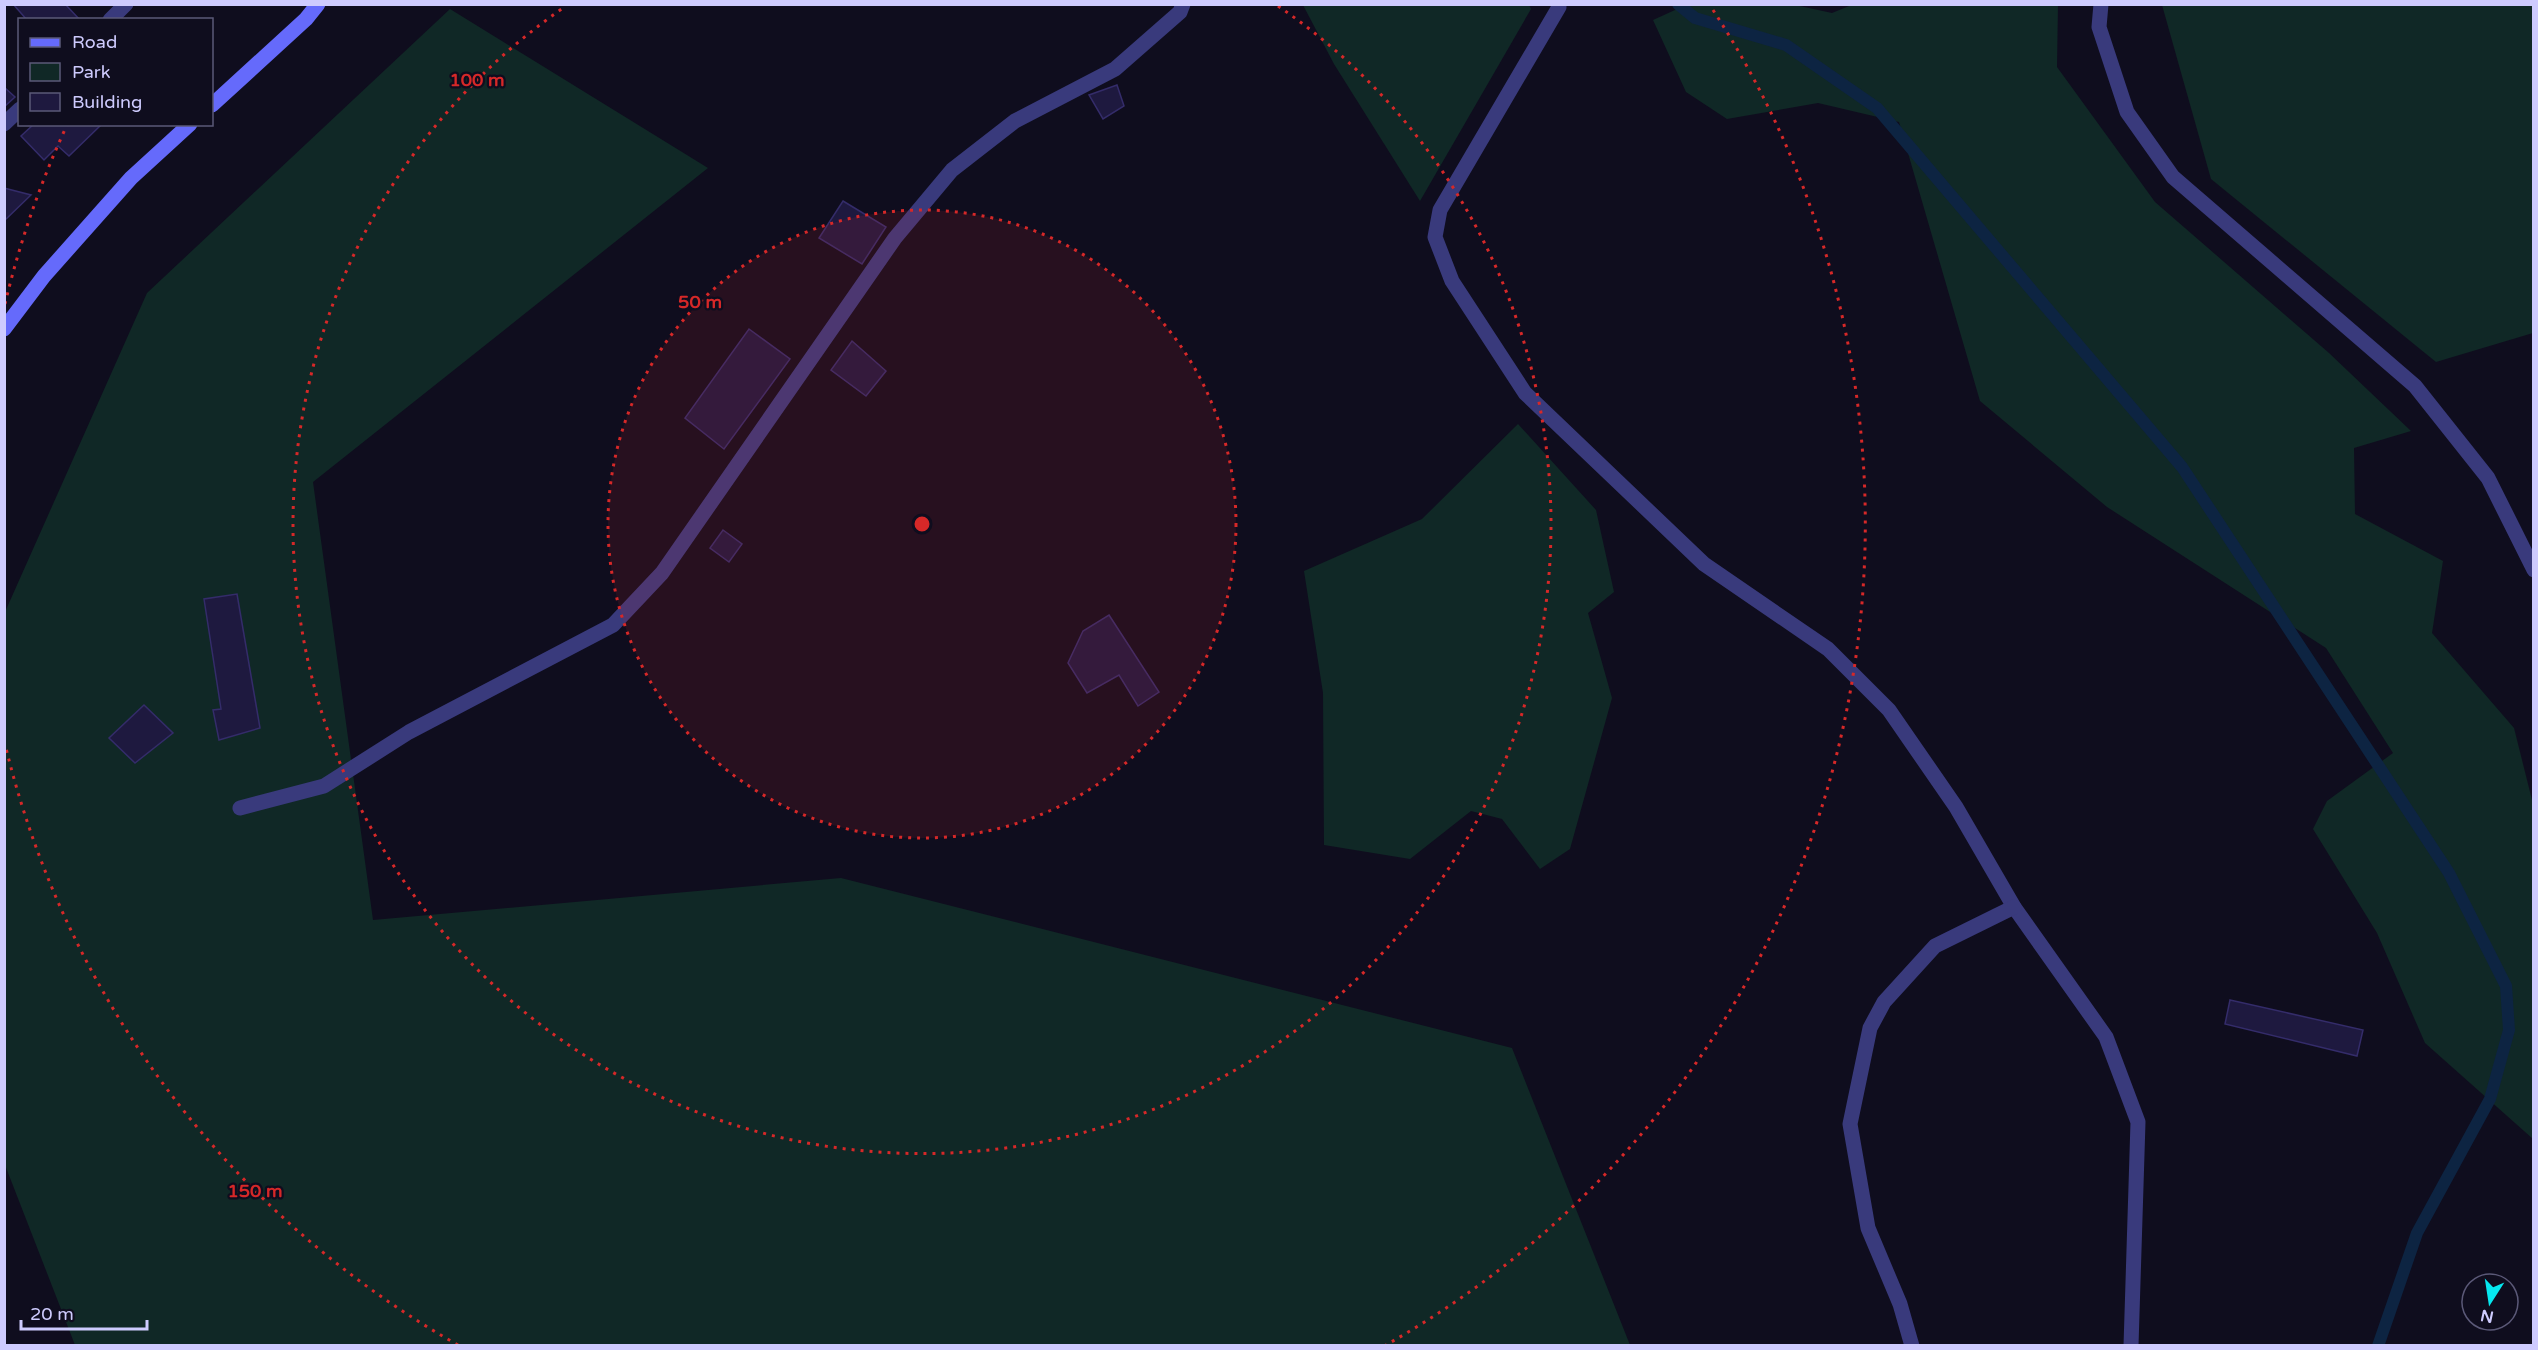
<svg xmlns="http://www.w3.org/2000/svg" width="2538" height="1350" viewBox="0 0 2538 1350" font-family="'Varela Round',sans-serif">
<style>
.green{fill:#102826}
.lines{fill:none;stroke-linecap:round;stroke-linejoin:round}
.stream{stroke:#0d2442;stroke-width:12}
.building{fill:#1e193f;stroke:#342c6a;stroke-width:1.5}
.minor{stroke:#393a7c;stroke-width:15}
.secondary{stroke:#656afb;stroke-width:15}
.ring{fill:none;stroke:#d62828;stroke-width:3;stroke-dasharray:3 6}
.centre{fill:#d62828;stroke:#0f0d1e;stroke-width:3}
.ring-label{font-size:18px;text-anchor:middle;font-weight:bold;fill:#d62828;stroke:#0f0d1e;stroke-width:4.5;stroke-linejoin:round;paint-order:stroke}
</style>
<rect width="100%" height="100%" fill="#0f0d1e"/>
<!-- green -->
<g class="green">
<polygon points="1529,5 1531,9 1420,201 1334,64 1303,5"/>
<polygon points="1686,5 1795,5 1832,13 1854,4 2058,5 2057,67 2155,202 2329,353 2411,431 2354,448 2355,514 2443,561 2432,633 2514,728 2533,804 2533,1139 2425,1043 2377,933 2313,829 2327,801 2393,753 2326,648 2107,507 1980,401 1899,122 1818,103 1727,119 1686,92 1653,20"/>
<polygon points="2162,5 2533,5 2533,333 2436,362 2211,179"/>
<polygon points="450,9 708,168 313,482 373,920 841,878 1512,1048 1630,1345 75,1345 5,1165 5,612 147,293"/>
<polygon points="1518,424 1596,510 1614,592 1588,613 1612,698 1570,849 1540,869 1502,819 1471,811 1410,859 1324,845 1323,693 1304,571 1422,519"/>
</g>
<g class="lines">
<!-- stream -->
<polyline class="stream" points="1678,4 1695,18 1786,45 1877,108 2182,467 2449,873 2506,986 2509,1030 2490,1099 2417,1233 2378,1346"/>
</g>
<!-- building -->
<g class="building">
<polygon points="13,4 65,4 80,20 27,20"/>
<polygon points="1117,85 1124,106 1103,119 1089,95"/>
<polygon points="4,87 15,97 4,107"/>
<polygon points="34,124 100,124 101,125 69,156 58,146 44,160 21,136"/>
<polygon points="4,188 31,195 4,221"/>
<polygon points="843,201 886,227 862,264 819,238"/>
<polygon points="749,329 790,359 724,449 685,418"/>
<polygon points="852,341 886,371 866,396 831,370"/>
<polygon points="723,530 742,544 729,562 710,548"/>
<polygon points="237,594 260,728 219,740 213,710 221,709 204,599"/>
<polygon points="1109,615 1159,692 1138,706 1119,675 1087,693 1068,663 1083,631"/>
<polygon points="144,705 173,733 135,763 109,738"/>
<polygon points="2230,1000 2363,1030 2357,1056 2225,1024"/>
</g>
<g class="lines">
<!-- minor -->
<g class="minor">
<polyline points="1558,4 1559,7 1440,210 1435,237 1452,281 1525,393 1704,564 1828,649 1889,710 1956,807 2014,907 2106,1037 2138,1122 2131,1346"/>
<polyline points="2101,4 2099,27 2127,112 2173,177 2415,386 2488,478 2534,570"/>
<polyline points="110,20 126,4"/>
<polyline points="4,124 20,109"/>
<polyline points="240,808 324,786 409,732 613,625 662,573 895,238 952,170 1015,121 1115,69 1180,12 1183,4"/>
<polyline points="1912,1346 1900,1304 1868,1228 1850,1124 1870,1028 1884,1002 1935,946 2014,907"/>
</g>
<!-- secondary -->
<g class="secondary">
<polyline points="212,105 306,19 318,4"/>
<polyline points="4,329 44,276 131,178 190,124"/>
</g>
</g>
<!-- distance rings -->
<circle cx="922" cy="524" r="314" fill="#d62828" fill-opacity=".12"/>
<g class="ring">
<circle cx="922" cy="524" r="314"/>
<path d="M1278 6A629 629 0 1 1 566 6"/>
<path d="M458 1345A943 943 0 0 1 5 744M5 304A943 943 0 0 1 67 125M1713 10A943 943 0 0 1 1386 1345"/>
</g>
<circle cx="922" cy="524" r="9" class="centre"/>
<g class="ring-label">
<text x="477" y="86">100 m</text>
<text x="700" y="308">50 m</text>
<text x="255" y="1197">150 m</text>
</g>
<!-- border -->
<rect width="2538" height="1350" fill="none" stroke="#cecbfe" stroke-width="12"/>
<!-- legend -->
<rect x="18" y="18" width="195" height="108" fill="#0f0d1e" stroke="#5b5978" stroke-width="1.5"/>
<rect x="30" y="38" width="30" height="9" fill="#656afb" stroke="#5b5978" stroke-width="1.5"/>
<text x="72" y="48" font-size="18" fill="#cecbfe">Road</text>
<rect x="30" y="63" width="30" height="18" fill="#102826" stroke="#5b5978" stroke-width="1.5"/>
<text x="72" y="78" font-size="18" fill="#cecbfe">Park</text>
<rect x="30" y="93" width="30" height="18" fill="#1e193f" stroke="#5b5978" stroke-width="1.5"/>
<text x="72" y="108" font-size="18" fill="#cecbfe">Building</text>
<!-- north arrow -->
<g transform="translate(2490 1302) rotate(192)"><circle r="28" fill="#0f0d1e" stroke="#5b5978" stroke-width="1.5"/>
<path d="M0-4.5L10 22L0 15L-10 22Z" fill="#06e7ef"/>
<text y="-9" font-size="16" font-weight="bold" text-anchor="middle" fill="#cecbfe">N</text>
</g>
<!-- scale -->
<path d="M21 1320v9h126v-9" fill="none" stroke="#cecbfe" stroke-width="3"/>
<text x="30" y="1320" font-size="18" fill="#cecbfe" stroke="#0f0d1e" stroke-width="4.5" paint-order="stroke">20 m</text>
</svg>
